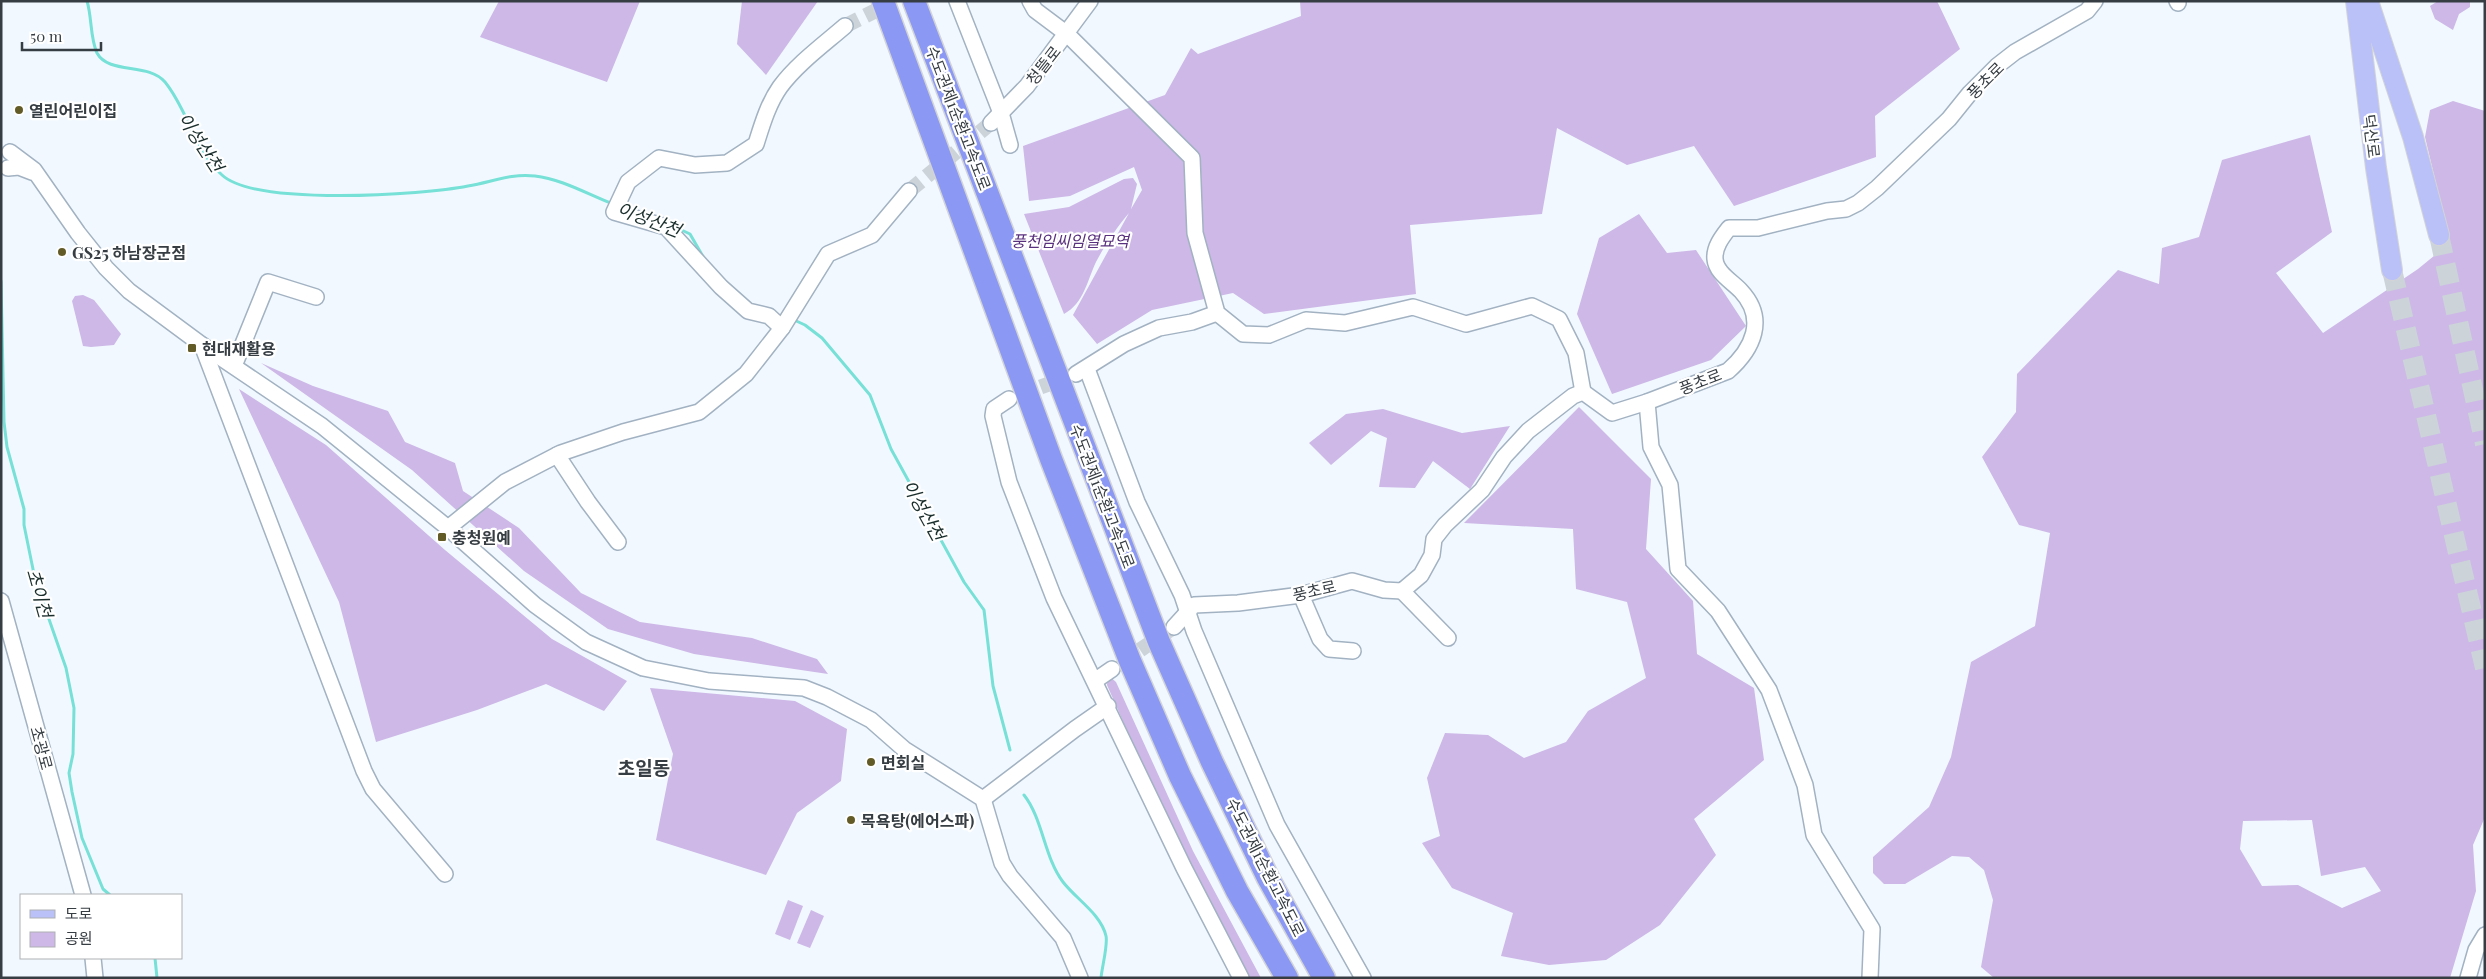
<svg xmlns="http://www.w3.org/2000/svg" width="2486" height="979" viewBox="0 0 2486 979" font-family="'Playfair Display','Noto Sans KR',serif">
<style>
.green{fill:#cdb8e7;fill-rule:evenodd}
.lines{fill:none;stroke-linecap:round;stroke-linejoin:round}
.stream{stroke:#77e0d7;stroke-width:3}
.minor-tunnel{stroke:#ccd3d9;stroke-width:15;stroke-dasharray:15 8;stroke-linecap:butt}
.major-tunnel{stroke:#ccd3d9;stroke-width:20;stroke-dasharray:20 10;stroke-linecap:butt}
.minor-casing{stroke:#a2b2c2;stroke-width:18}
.major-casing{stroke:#d3d4d6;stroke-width:22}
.highway-casing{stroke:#d3d4d6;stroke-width:25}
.minor{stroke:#fff;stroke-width:15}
.major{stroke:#b9c1f8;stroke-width:20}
.highway{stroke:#8b98f4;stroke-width:22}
.poi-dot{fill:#635b27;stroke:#fff;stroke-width:2}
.labels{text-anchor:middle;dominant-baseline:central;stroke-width:4.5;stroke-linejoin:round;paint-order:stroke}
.street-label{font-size:16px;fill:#363d43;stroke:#fff}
.poi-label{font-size:16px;font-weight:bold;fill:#363d43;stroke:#fff;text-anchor:start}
.park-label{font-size:16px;font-style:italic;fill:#59307e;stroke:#fff}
.water-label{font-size:18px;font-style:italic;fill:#1a2e2c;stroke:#fff}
.quarter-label{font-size:19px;font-weight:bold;fill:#363d43;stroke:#fff}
</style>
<rect width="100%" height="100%" fill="#f1f8ff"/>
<!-- green -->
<g class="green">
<polygon points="499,1 640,1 607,82 480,37"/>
<polygon points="742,1 818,1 766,75 737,44"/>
<path d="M1300,1h637l23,48 -85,67 1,41 -142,49 -40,-60 -67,19 -70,-37 -15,86 -132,11 6,69 -152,20 -31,-21 -81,17 -55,34 -24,-29 56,-102c-12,14 -24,32 -33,49 -9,19 -12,41 -32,52l-40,-100 45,-7 55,-28 9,-1 4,6 -6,25 11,-19 -8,-23 -64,29 -41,5 -6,-55 142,-51 26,-47 7,6 103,-38z"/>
<polygon points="2438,1 2470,1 2470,7 2459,14 2453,30 2435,19 2430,6"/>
<path d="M2453,101l32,10v706l-12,28 3,46 -26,87h-456l-13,-11 12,-67 -9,-30 -15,-13 -17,-1 -47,28h-21l-11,-11v-16l56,-50 22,-50 20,-95 64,-36 15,-93 -31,-8 -37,-68 34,-45 1,-38 101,-104 41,14 3,-36 37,-11 23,-77 88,-25 22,97 -56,41 47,60 95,-64 22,-18 7,-21 -22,-93 5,-27zM2312,820l9,56 44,-9 16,24 -39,17 -44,-23 -36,1 -22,-37 3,-28z"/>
<polygon points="1639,214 1667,253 1696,250 1746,326 1711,360 1612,394 1577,314 1599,238"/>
<polygon points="83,295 94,300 121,334 114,345 91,347 83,346 72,301 75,296"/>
<polygon points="261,363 313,386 388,411 405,442 455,463 463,491 519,528 581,593 640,622 752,638 817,659 828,674 694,654 608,629 524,571 412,470"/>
<polygon points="239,389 326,445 445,550 552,639 627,681 604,711 546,684 477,710 376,742 339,602"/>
<polygon points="1579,407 1651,479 1646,549 1693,601 1697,654 1754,688 1764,760 1694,819 1716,855 1660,925 1606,960 1549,965 1501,956 1513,913 1452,888 1422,843 1440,836 1427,778 1445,733 1488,735 1524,758 1566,742 1588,711 1646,678 1627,602 1576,589 1573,529 1464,523"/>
<polygon points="1383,409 1462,433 1510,426 1470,489 1433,461 1415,488 1379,487 1387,438 1371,431 1331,465 1309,443 1346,414"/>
<polygon points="1108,675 1116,682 1193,851 1261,978 1248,978 1155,794 1107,685"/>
<polygon points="650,688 795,701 847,729 841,781 797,813 766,875 656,840 673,754"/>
<polygon points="788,900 803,906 790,940 775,934"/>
<polygon points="811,910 824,916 810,948 797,943"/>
</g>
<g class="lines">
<!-- stream -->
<g class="stream">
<path d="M87,1c5,16 3,37 10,52 12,22 51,9 68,29 23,28 29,68 57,93 33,31 201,20 246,11 24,-4 43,-13 67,-10 27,3 54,19 78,28"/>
<polyline points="673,226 690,234 705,260"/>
<polyline points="1,281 4,422 7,447 24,509 24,525 35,579 66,668 74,708 73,754 69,773 72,792 82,838 103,889 110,895"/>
<polyline points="792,319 805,325 822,338 870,395 891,449 964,582 984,610 993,686 1010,750"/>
<path d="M1024,795c19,24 20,62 39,87 13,17 38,32 43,54 2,9 -4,31 -5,42"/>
<polyline points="155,958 157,978"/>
</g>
<!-- minor-tunnel -->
<g class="minor-tunnel">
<polyline points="845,26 893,2"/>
<polyline points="909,191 991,123"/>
<polyline points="1019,395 1068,377"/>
<polyline points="1121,663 1174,627"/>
</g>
<!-- major-tunnel -->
<g class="major-tunnel">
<polyline points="2439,235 2485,444"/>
<polyline points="2392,270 2485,668"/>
</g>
<defs>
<g id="minor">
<polyline points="957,1 1001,113 1010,145"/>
<polyline points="1030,1 1035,10 1067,34 1192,158 1195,233 1217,313 1243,334 1269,335 1306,320 1345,323 1413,307 1466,324 1532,306 1559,319 1576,353 1583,392"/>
<polyline points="2177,1 2178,3"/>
<polyline points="991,123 1027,86 1090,1"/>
<polyline points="10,152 34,170 78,233 106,268 129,291 202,345 322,426 448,528 535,605 586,642 643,668 709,681 804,688 827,697 871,720 904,749 983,799 1002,863 1010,876 1063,938 1080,978"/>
<polyline points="8,168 19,167 32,172"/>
<path d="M782,328l-13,-12 -21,-5 -27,-24 -55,-60 -52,-15 14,-30 31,-24 36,7 32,-2 29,-19c6,-19 12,-40 24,-57 17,-23 43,-42 65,-61"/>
<polyline points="202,345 364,771 373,789 445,874"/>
<polyline points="234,366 268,282 316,297"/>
<polyline points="1087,369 1137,502 1182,595 1194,631 1277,825 1363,978"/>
<polyline points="1076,374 1124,344 1159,328 1192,322 1217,313"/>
<polyline points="1009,399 994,409 993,416 1009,482 1054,598 1184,868 1241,978"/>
<polyline points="1647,402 1651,447 1670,485 1678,569 1718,611 1769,690 1805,785 1814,835 1872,929 1870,978"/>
<polyline points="557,455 588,502 618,542"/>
<polyline points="448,528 505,482 561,453 623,432 699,412 746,374 782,328 828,254 872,235 909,191"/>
<polyline points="1402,591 1448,638"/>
<polyline points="1301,595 1320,639 1329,649 1353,651"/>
<polyline points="1,601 83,895"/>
<path d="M1174,627l20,-22 44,-2 63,-8 51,-14 32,9 18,1 19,-16 11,-20 2,-16 11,-14 37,-35 22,-33 24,-26 45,-35 10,-4 29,21 35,-11 81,-31c25,-22 39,-52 13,-80 -8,-9 -25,-18 -26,-32 -1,-12 7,-22 14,-31h29l69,-17 19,-2 12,-6 19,-15 72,-69 21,-26 27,-27 18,-14 72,-41 8,-10"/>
<polyline points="1096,680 1112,669"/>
<polyline points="983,799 1075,729 1108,706"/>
<polyline points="93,958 95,978"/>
<polyline points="2468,978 2476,950 2485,935"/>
</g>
<g id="major">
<polyline points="2356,1 2376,168 2392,270"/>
<polyline points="2368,1 2413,137 2439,235"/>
</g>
<g id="highway">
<polyline points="883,1 1051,459 1130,661 1180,776 1237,891 1287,978"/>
<polyline points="914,1 1159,642 1212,762 1268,878 1324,978"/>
</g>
</defs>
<!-- minor casing -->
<use href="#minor" class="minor-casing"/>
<!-- major casing -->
<use href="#major" class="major-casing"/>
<!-- highway casing -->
<use href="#highway" class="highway-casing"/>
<!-- minor -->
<use href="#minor" class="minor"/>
<!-- major -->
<use href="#major" class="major"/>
<!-- highway -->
<use href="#highway" class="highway"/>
</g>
<!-- markers -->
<g class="poi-dot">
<circle cx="19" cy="110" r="5"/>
<circle cx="62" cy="252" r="5"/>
<rect x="187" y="343" width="10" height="10" rx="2.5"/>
<rect x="437" y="532" width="10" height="10" rx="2.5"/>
<circle cx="871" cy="762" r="5"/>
<circle cx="851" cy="820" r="5"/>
</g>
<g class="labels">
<!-- street labels -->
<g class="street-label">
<text transform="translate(1043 65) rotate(-52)">청뜰로</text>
<text transform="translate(1985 80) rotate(-45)">풍초로</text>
<text transform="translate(959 118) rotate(69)">수도권제1순환고속도로</text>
<text transform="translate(2372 136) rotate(83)">덕산로</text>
<text transform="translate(1700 381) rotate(-21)">풍초로</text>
<text transform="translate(1103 496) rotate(69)">수도권제1순환고속도로</text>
<text transform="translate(1314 590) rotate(-13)">풍초로</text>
<text transform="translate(42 748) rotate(75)">초광로</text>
<text transform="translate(1266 867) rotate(63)">수도권제1순환고속도로</text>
</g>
<!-- poi labels -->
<g class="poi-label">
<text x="29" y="110">열린어린이집</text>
<text x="72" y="252">GS25 하남장군점</text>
<text x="202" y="348">현대재활용</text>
<text x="452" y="537">충청원예</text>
<text x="881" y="762">면회실</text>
<text x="861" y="820">목욕탕(에어스파)</text>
</g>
<!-- park labels -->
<g class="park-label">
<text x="1070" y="240">풍천임씨임열묘역</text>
</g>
<!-- water labels -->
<g class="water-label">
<text transform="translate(201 142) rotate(57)">이성산천</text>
<text transform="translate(649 219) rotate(21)">이성산천</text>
<text transform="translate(924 510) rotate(61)">이성산천</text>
<text transform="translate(40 593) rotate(74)">초이천</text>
</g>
<!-- quarter labels -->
<g class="quarter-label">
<text x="644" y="767">초일동</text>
</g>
</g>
<!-- border -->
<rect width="2486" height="979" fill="none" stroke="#363d43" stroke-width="5"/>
<!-- legend -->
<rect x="20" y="894" width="162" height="65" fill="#ffffff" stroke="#afb1b4"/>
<rect x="30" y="910" width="25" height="8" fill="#b9c1f8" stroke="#afb1b4"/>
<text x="65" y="919" font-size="15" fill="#363d43">도로</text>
<rect x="30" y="932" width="25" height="15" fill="#cdb8e7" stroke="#afb1b4"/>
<text x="65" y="944" font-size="15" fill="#363d43">공원</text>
<!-- scale -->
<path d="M22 42v8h79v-8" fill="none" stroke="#363d43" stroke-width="2.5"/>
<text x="30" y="42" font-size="15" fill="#363d43" stroke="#ffffff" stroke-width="4" paint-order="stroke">50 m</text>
</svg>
